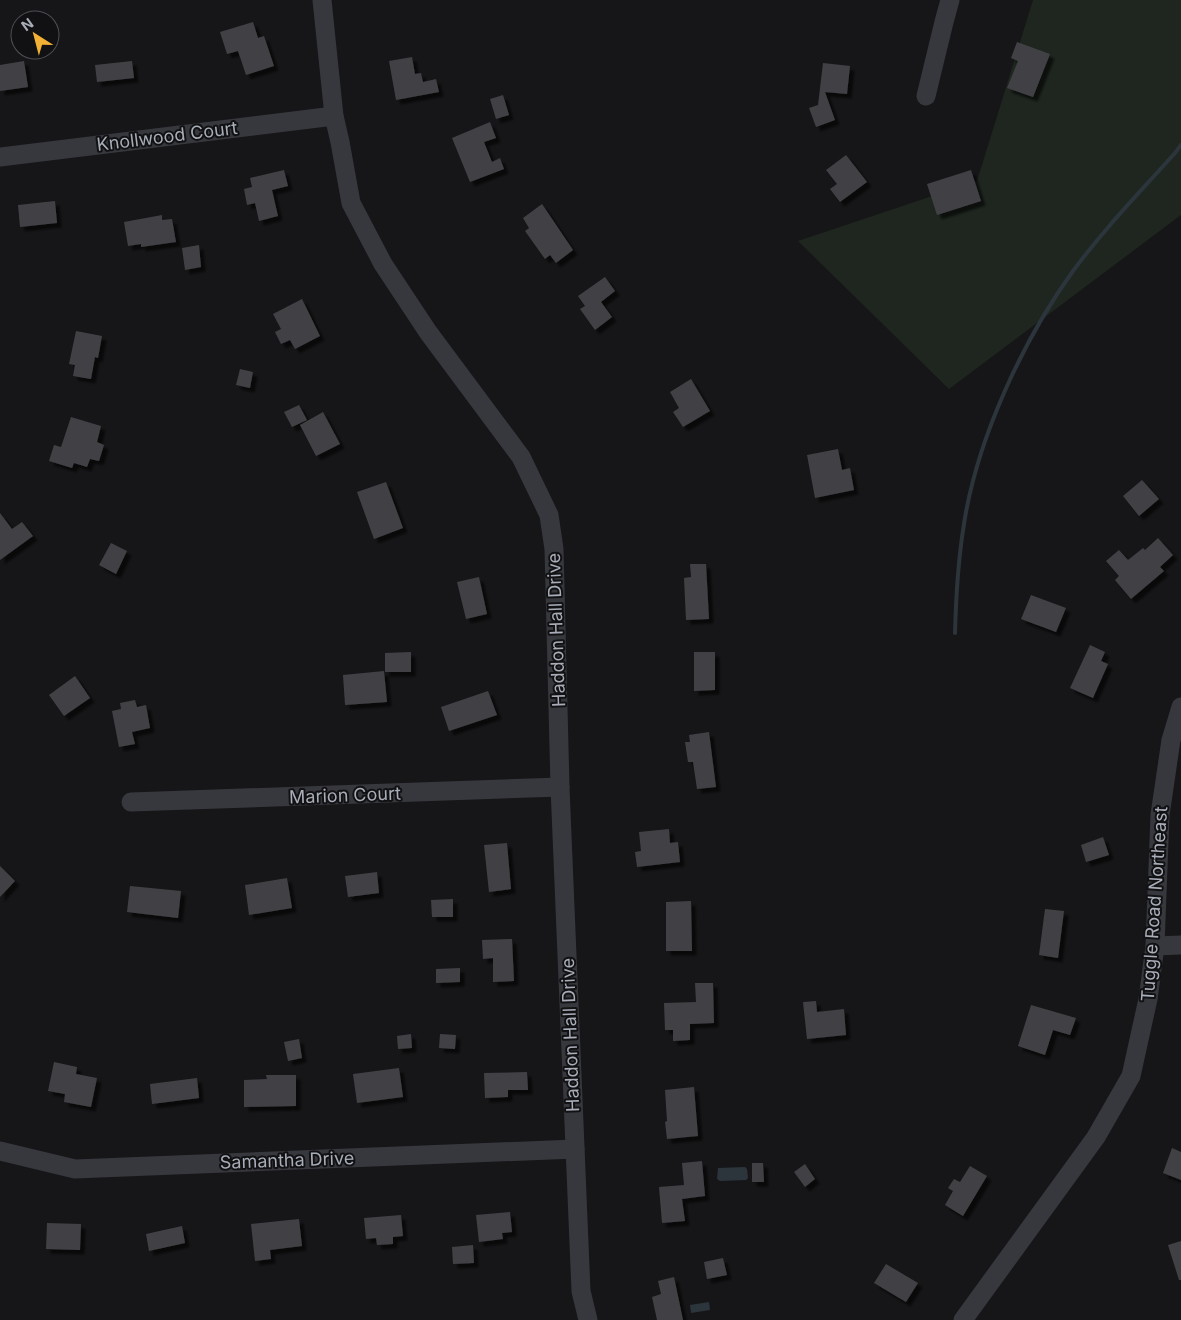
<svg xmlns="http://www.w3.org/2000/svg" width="1181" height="1320" viewBox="0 0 1181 1320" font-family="Inter,sans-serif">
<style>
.green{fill:#1e261f}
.water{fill:#2c353c}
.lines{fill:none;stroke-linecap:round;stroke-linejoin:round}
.stream{stroke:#2c353c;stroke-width:4}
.building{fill:#404145;filter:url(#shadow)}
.minor{stroke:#37383d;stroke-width:19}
.labels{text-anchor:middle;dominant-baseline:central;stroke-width:4;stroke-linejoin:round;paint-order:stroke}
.street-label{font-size:18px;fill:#a8adb8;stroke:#111113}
</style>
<defs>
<filter id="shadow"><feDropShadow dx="4.5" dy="4.5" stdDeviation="1" flood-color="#0009"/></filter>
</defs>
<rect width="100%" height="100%" fill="#161618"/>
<!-- green -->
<polygon class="green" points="1033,0 1181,0 1181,215 949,389 798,241 977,181"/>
<!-- water -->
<g class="water">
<polygon points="745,1167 747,1169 748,1178 746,1180 720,1181 717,1179 718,1168"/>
<polygon points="709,1302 710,1310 691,1313 690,1305"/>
</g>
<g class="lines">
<!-- stream -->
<path class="stream" d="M955,633c1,-37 3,-73 9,-109 13,-85 59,-184 109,-253 31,-42 67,-79 102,-118l6,-8"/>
</g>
<!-- building -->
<g class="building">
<polygon points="253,22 258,38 264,36 274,66 246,75 238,51 227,54 220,32"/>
<polygon points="1017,42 1050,54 1033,97 1007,88 1018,61 1011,58"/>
<polygon points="412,57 415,74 421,73 423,82 436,79 439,92 396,100 389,61"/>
<polygon points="24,61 28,87 0,91 0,65"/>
<polygon points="132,61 134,78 97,82 95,65"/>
<polygon points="823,63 850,66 847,94 825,92 835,120 816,127 809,108 818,105"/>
<polygon points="503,95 509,115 496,119 490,99"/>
<polygon points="490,122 496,138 484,142 492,162 500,158 504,169 470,182 452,138"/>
<polygon points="846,155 867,182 840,202 830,189 837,184 826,170"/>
<polygon points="284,170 288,186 272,190 278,216 259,221 255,203 247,205 244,189 252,187 250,178"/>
<polygon points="971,170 981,201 937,215 927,184"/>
<polygon points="55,201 57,223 20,227 18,205"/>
<polygon points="542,204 573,250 556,263 550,255 545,259 525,231 529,228 523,218"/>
<polygon points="162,215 162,220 172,219 176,242 141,247 141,244 128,246 124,222"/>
<polygon points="199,245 201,267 185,270 182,248"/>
<polygon points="605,277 615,291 601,302 612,317 595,330 580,309 585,306 578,296"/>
<polygon points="302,299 320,336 295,349 290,340 281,344 275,332 281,329 273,314"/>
<polygon points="76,331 102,336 98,358 95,357 91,379 73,376 75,365 69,364"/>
<polygon points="240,369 253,372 250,388 236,385"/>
<polygon points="691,379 710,411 683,427 673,412 679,408 670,392"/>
<polygon points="299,405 307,420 292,427 284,412"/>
<polygon points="323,412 340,444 316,456 300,425"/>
<polygon points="71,417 101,426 97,442 104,445 99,461 90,459 87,467 74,463 72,468 49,461 54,445 61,447"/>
<polygon points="838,449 842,470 850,468 854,490 815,498 807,455"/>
<polygon points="1142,480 1159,499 1139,516 1123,496"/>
<polygon points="386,482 403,528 374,539 357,492"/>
<polygon points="0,513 12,529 22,522 33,536 0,560"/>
<polygon points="1158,538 1173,555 1160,567 1164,571 1131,599 1115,580 1119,576 1106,561 1119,550 1128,560 1143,548 1145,550"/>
<polygon points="111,543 127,551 116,574 99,565"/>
<polygon points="690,564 706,564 709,619 686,620 684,578 691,577"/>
<polygon points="479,577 487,614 466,619 457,582"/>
<polygon points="1031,595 1066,608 1056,632 1021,619"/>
<polygon points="1090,645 1105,652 1101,661 1108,664 1093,698 1070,688"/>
<polygon points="411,652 411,672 385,672 385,653"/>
<polygon points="694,652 715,652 715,690 694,691"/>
<polygon points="384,671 387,702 345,705 343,675"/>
<polygon points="75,676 90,698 64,716 49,695"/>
<polygon points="488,691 497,715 449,731 441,707"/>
<polygon points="135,700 137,707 146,705 150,728 132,732 135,744 119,747 112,711 121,709 120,703"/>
<polygon points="709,732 716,787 697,789 693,762 688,762 685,742 690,742 689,735"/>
<polygon points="669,829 670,843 678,842 680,862 637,867 635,852 641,851 639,832"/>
<polygon points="1103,837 1109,855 1086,862 1081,845"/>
<polygon points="507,843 511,889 489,892 484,845"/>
<polygon points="0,866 15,881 0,897"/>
<polygon points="377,872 379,893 348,897 345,876"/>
<polygon points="287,878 292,908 249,915 245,885"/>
<polygon points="130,886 181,891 178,918 127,912"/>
<polygon points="453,899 453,917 432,917 431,900"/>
<polygon points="691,901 692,951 666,951 666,902"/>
<polygon points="1045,909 1064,911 1058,958 1039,955"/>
<polygon points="512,939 514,981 493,982 493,958 483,959 482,940"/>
<polygon points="460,968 460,982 436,983 436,969"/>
<polygon points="695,983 713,983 714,1023 690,1024 690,1040 673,1041 673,1030 665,1030 664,1003 696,1002"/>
<polygon points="816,1001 817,1012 844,1009 846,1035 807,1039 803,1002"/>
<polygon points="1031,1005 1076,1018 1070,1035 1053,1030 1045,1055 1018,1046"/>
<polygon points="411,1034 412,1048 398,1049 397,1036"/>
<polygon points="440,1034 456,1035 455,1049 439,1048"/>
<polygon points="299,1039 302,1058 288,1061 284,1042"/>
<polygon points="54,1062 77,1067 76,1074 97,1078 91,1107 64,1102 65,1094 48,1091"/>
<polygon points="399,1068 403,1097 357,1103 353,1074"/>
<polygon points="527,1072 528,1090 508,1090 508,1097 485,1098 484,1073"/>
<polygon points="266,1075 296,1075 296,1106 244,1107 244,1080 267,1079"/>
<polygon points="197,1078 199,1098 152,1104 150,1084"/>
<polygon points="694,1087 698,1136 667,1139 665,1122 667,1121 665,1090"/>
<polygon points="1172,1148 1181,1152 1181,1180 1163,1173"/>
<polygon points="702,1161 705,1196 682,1199 685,1221 662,1223 659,1187 684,1185 682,1163"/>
<polygon points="752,1163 763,1163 764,1182 752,1182"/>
<polygon points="805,1164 815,1179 805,1187 794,1172"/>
<polygon points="970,1166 987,1176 963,1216 945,1205 953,1191 948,1188 954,1179 960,1182"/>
<polygon points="510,1212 512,1232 502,1233 503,1239 479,1242 476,1215"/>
<polygon points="401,1215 403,1236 393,1237 393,1244 377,1245 376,1238 366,1239 364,1218"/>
<polygon points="299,1219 302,1246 270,1250 271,1259 255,1261 251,1224"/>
<polygon points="47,1223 81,1224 80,1250 46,1249"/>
<polygon points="182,1226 185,1243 149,1251 146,1234"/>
<polygon points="1181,1241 1181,1280 1179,1280 1168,1245"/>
<polygon points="473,1245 474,1263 453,1264 452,1247"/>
<polygon points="723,1258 727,1275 707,1279 704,1262"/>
<polygon points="886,1264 918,1283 906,1302 874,1283"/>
<polygon points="674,1277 683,1320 657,1320 652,1297 661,1294 658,1281"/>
</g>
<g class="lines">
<!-- minor -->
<g class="minor">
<polyline points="322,0 334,116 340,142 351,203 383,264 428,332 521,457 549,515 554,549 560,787 581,1291 588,1320"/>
<polyline points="926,96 944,22 950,0"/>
<polyline points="0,157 334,116"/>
<polyline points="131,802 560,787"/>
<polyline points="1155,946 1181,945"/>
<polyline points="0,1151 75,1169 575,1149"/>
<polyline points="963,1320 1096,1137 1131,1076 1148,999 1155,946 1160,815 1171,740 1181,707"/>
</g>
</g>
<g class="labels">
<!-- street labels -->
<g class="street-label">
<text transform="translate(167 136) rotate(-7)">Knollwood Court</text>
<text transform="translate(556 630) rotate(-92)">Haddon Hall Drive</text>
<text transform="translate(345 795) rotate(-2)">Marion Court</text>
<text transform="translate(1154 904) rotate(-86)">Tuggle Road Northeast</text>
<text transform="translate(570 1035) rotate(-92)">Haddon Hall Drive</text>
<text transform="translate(287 1160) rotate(-2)">Samantha Drive</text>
</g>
</g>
<!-- north arrow -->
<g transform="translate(35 35) rotate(324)"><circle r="24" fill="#111113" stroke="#4d4f55"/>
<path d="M0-4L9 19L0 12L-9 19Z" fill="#f2b134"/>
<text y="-8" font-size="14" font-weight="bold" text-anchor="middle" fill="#a8adb8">N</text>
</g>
</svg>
